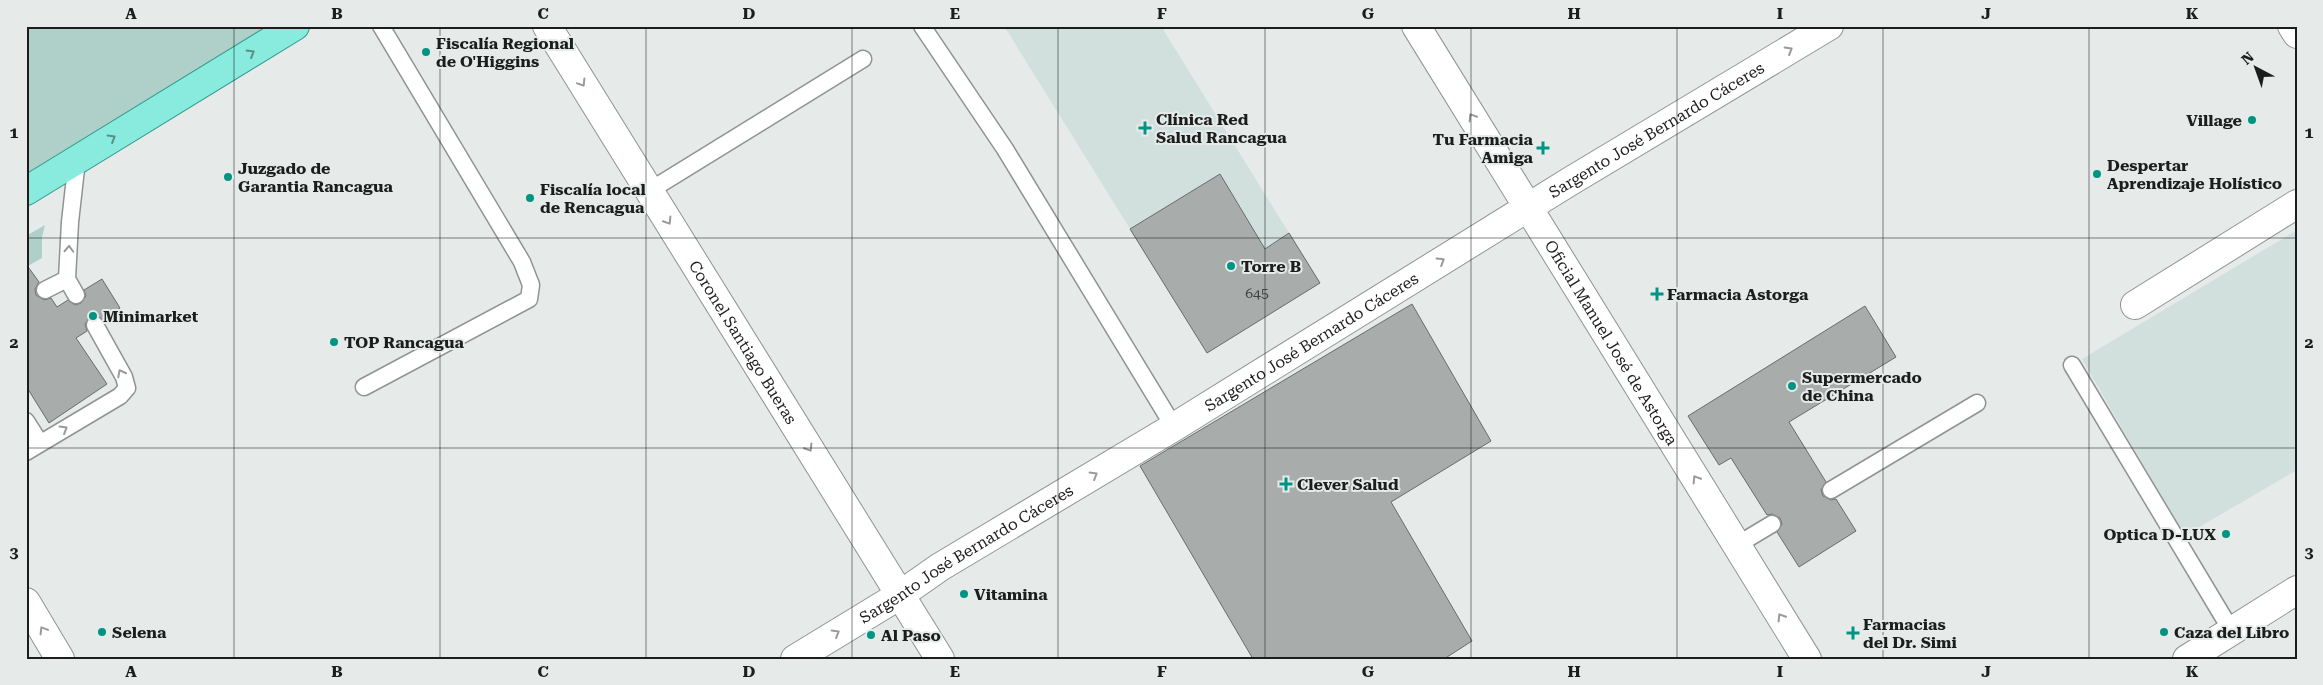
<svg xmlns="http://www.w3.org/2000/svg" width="2323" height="685" viewBox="0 0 2323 685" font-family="'Roboto Serif',serif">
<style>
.built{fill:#d2e0dd}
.green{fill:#aed0c9}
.building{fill:#a8adac;stroke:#686c6b}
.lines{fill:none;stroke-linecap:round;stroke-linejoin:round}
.lane-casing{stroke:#8f9392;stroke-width:19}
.street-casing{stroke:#8f9392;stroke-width:30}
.secondary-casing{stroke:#8f9392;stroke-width:30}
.primary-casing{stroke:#309a8b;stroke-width:30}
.lane{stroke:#fff;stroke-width:16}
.street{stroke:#fff;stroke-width:28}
.secondary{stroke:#fff;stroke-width:28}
.primary{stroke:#89ebdd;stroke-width:28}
.oneway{stroke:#999a99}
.oneway2{stroke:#588f87}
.grid{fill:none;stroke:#1c1e1d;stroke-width:1;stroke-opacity:0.55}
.poi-dot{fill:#009483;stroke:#e6ebea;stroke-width:2}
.labels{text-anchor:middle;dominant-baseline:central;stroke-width:4;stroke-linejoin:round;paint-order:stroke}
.number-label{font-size:14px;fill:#3f4241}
.poi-label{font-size:16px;font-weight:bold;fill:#1c1e1d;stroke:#e6ebea;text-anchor:start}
.street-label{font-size:16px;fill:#1c1e1d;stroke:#e6ebea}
.neatline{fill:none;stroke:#1c1e1d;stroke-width:2}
.grid-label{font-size:16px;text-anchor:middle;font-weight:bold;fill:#1c1e1d}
</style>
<rect width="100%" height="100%" fill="#e6ebea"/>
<!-- built -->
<g class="built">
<polygon points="1004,26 1161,26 1320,283 1207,353"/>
<polygon points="2297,230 2297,470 2184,536 2082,359"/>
</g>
<!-- green -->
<g class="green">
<polygon points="26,26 269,26 26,175"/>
<polygon points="45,225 42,237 42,258 26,267 26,236"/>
</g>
<!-- building -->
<g class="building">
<polygon points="1220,174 1265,249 1289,233 1320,283 1207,353 1130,229"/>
<polygon points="26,264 39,282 35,289 36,295 44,300 51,298 57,307 68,300 75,305 81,303 86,296 84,290 102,279 120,308 103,320 96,315 90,317 85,324 87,331 76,338 107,384 49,423 26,386"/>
<polygon points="1412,304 1491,441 1391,502 1472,641 1444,659 1253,659 1140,466"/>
<polygon points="1865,306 1896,357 1789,422 1826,482 1821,490 1823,496 1831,500 1836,499 1856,531 1799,567 1777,532 1782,524 1780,518 1772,514 1767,515 1731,458 1719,465 1688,416"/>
</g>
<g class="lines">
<defs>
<g id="lane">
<polyline points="922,26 1005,149 1174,427"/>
<polyline points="649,191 863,59"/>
<polyline points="45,290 67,279"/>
<polyline points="76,295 67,279 70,222 77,160"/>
<polyline points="2072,365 2231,630"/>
<polyline points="364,387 529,299 531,285 522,262 381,26"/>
<polyline points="26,421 40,443"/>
<polyline points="26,452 120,396 127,388 124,377 95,325"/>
<polyline points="1831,490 1977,403"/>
<polyline points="1737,545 1772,524"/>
</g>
<g id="street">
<polyline points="2292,26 2297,34"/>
<polyline points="2135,305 2297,204"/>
<path id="s1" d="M795,659l105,-64 40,-28 234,-140 395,-245 260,-156"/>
</g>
<g id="secondary">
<path id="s2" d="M547,26l393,633"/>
<path id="s3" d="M1416,26l391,633"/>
<polyline points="26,602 60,659"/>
<polyline points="2187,659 2297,590"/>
</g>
<polyline id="primary" points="26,191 295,26"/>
</defs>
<!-- lane casing -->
<use href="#lane" class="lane-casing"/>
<!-- street casing -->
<use href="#street" class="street-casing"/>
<!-- secondary casing -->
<use href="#secondary" class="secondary-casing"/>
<!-- primary casing -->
<use href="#primary" class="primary-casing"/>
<!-- lane -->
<use href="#lane" class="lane"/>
<!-- street -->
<use href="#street" class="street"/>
<!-- secondary -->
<use href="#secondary" class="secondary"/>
<!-- primary -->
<use href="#primary" class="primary"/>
</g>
<!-- one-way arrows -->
<defs><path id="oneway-chevron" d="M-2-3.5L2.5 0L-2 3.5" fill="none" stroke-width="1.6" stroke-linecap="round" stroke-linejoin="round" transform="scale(1.25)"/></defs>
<g class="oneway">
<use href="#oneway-chevron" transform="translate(1789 50) rotate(-31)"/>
<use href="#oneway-chevron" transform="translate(582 83) rotate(58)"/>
<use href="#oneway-chevron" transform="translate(1472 117) rotate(-122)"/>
<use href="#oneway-chevron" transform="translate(668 221) rotate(58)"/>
<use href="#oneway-chevron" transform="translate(69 249) rotate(-87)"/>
<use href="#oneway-chevron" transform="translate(1441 261) rotate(-32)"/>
<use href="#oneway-chevron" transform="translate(121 373) rotate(-117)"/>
<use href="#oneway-chevron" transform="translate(64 429) rotate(-31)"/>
<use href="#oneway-chevron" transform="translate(809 448) rotate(58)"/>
<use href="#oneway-chevron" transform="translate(1094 475) rotate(-31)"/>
<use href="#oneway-chevron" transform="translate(1696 479) rotate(-122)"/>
<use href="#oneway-chevron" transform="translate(1781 617) rotate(-122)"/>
<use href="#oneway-chevron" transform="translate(43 630) rotate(-121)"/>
<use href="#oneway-chevron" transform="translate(836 633) rotate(-31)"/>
</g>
<g class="oneway2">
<use href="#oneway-chevron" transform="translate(251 53) rotate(-31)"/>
<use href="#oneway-chevron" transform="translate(112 138) rotate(-31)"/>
</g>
<!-- grid -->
<path class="grid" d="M234,26v633M440,26v633M646,26v633M852,26v633M1058,26v633M1265,26v633M1471,26v633M1677,26v633M1883,26v633M2089,26v633M26,238h2271M26,448h2271"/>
<!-- markers -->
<g class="poi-dot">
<circle cx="426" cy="52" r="5"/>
<circle cx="2252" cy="120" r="5"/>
<path d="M1142.5 120.5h5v5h5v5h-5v5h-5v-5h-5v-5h5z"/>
<path d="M1540.5 140.5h5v5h5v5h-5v5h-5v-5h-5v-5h5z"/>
<circle cx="2097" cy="174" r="5"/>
<circle cx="228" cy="177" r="5"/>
<circle cx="530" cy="198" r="5"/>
<circle cx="1231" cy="266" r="5"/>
<path d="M1654.5 286.5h5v5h5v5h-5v5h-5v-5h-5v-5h5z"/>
<circle cx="93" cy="316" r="5"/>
<circle cx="334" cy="342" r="5"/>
<circle cx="1792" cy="386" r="5"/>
<path d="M1283.5 476.5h5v5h5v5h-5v5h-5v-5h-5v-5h5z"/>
<circle cx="2226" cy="534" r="5"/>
<circle cx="964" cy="594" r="5"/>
<circle cx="102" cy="632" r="5"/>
<circle cx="2164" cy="632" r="5"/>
<path d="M1850.5 625.5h5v5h5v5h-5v5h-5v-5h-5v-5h5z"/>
<circle cx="871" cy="635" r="5"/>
</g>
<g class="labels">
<!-- number labels -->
<g class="number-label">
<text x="1257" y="293">645</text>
</g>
<!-- poi labels -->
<g class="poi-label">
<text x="436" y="43">Fiscalía Regional<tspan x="436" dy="18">de O'Higgins</tspan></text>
<text x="1156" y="119">Clínica Red<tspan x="1156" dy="18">Salud Rancagua</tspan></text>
<text x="2242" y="120" text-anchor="end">Village</text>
<text x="1533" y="139" text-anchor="end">Tu Farmacia<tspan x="1533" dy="18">Amiga</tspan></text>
<text x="2107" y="165">Despertar<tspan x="2107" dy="18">Aprendizaje Holístico</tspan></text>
<text x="238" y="168">Juzgado de<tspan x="238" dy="18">Garantia Rancagua</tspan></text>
<text x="540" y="189">Fiscalía local<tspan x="540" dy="18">de Rencagua</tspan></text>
<text x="1241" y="266">Torre B</text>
<text x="1667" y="294">Farmacia Astorga</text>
<text x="103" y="316">Minimarket</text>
<text x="344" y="342">TOP Rancagua</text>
<text x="1802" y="377">Supermercado<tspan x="1802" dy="18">de China</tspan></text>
<text x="1297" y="484">Clever Salud</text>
<text x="2216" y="534" text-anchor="end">Optica D-LUX</text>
<text x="974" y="594">Vitamina</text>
<text x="1863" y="624">Farmacias<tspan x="1863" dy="18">del Dr. Simi</tspan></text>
<text x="112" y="632">Selena</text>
<text x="2174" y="632">Caza del Libro</text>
<text x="881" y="635">Al Paso</text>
</g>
<!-- street labels -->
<g class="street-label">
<text stroke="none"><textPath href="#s1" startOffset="1011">Sargento José Bernardo Cáceres</textPath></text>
<text stroke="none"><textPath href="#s2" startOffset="372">Coronel Santiago Bueras</textPath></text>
<text stroke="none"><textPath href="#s1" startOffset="606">Sargento José Bernardo Cáceres</textPath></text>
<text stroke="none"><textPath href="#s3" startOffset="372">Oficial Manuel José de Astorga</textPath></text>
<text stroke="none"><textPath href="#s1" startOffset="201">Sargento José Bernardo Cáceres</textPath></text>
</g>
</g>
<!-- border -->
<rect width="2323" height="685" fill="none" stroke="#e6ebea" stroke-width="55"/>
<!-- north arrow -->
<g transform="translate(2256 68) rotate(319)" stroke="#e6ebea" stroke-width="4" paint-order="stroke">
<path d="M0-4L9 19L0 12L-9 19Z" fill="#1c1e1d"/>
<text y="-8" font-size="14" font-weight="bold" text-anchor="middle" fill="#1c1e1d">N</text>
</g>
<rect x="28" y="28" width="2268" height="630" class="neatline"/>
<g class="grid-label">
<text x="131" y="19">A</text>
<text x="337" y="19">B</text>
<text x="543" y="19">C</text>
<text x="749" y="19">D</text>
<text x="955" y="19">E</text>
<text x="1162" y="19">F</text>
<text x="1368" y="19">G</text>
<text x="1574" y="19">H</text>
<text x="1780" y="19">I</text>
<text x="1986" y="19">J</text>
<text x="2192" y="19">K</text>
<text x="14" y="138">1</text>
<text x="2309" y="138">1</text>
<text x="14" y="348">2</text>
<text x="2309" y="348">2</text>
<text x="14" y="558">3</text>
<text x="2309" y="558">3</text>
<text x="131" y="677">A</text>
<text x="337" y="677">B</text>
<text x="543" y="677">C</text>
<text x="749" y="677">D</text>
<text x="955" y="677">E</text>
<text x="1162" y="677">F</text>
<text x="1368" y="677">G</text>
<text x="1574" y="677">H</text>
<text x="1780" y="677">I</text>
<text x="1986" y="677">J</text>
<text x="2192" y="677">K</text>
</g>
</svg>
